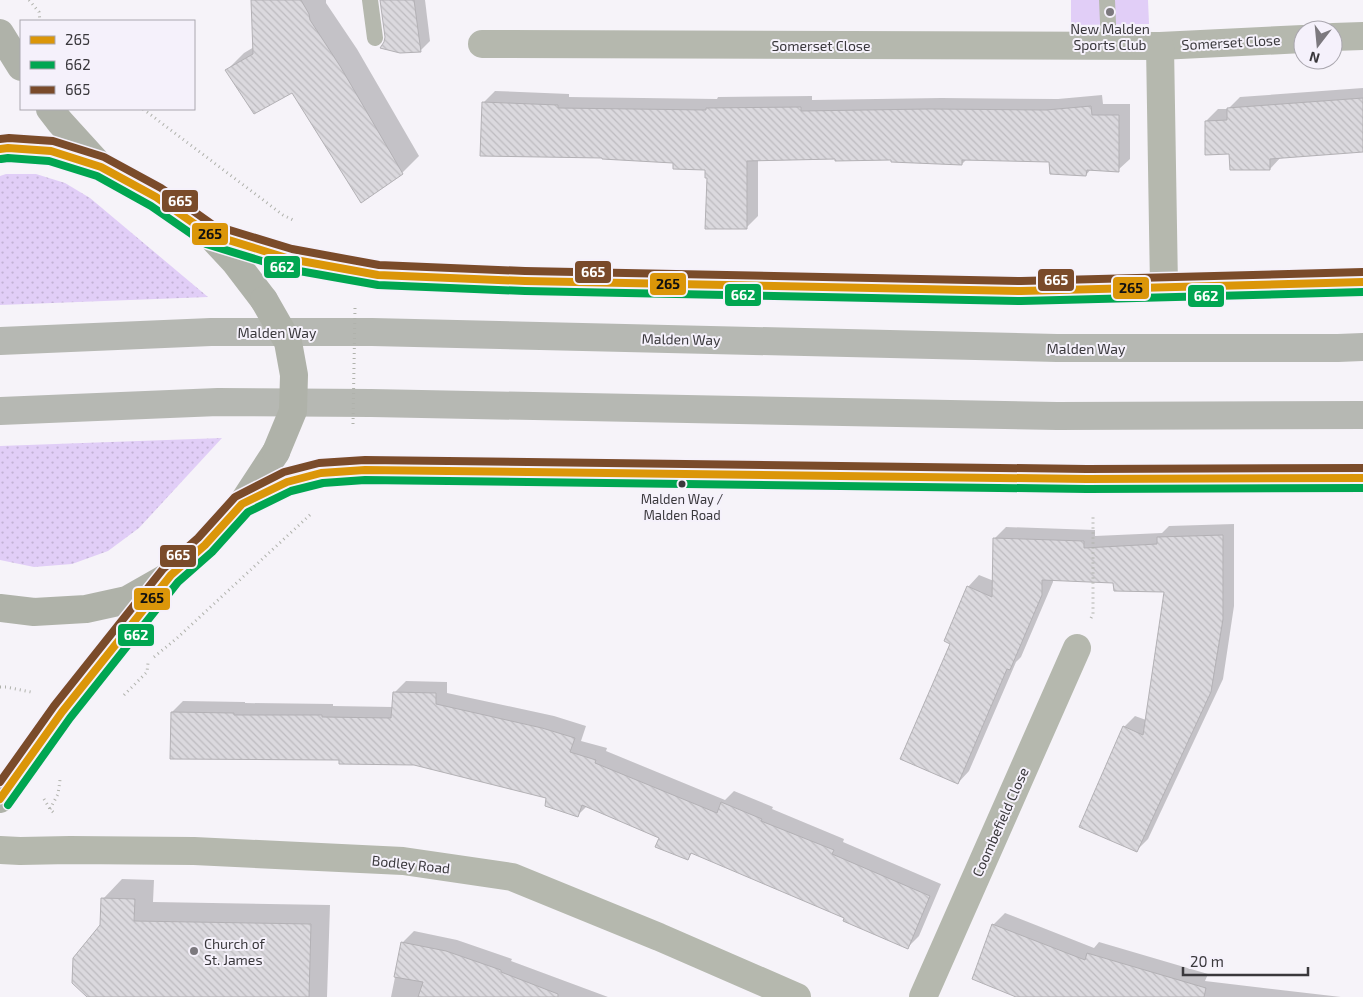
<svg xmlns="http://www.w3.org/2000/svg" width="1363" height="997" viewBox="0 0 1363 997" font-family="'Exo 2',sans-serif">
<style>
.grass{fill:url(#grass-dots)}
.pitch{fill:#e1cef7}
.shadow{fill:#0003}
.building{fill:url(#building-back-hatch);stroke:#b3b1b5}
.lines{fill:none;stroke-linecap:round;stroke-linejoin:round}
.path{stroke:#b0b2ac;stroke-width:3;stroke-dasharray:1 4;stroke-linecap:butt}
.lane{stroke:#b5b8ae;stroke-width:16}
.street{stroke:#b5b8ae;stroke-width:28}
.primary{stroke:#afb2a9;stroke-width:28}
.highway{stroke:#b6b8b3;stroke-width:28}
.path-bridge{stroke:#b0b2ac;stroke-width:3;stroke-dasharray:1 4;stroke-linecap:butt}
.primary-bridge{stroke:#afb2a9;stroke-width:28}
.bus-1-casing{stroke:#f5f1fb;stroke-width:11}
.bus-2-casing{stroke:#f5f1fb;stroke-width:11}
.bus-3-casing{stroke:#f5f1fb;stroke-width:11}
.bus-1{stroke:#db9609;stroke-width:8}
.bus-2{stroke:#00a651;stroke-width:8}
.bus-3{stroke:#7a4b2a;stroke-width:8}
.poi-dot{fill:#7c797e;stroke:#f5f1fb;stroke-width:2}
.bus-dot{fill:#3a383c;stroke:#f5f1fb;stroke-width:2}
.labels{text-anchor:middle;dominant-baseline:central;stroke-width:4;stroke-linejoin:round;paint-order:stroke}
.bus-label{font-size:13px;fill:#3a383c;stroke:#f5f1fb}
.poi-label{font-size:14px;fill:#3a383c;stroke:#f5f1fb}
.street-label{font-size:14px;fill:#3a383c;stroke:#f5f1fb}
.line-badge{stroke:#f5f1fb;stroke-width:2}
.badge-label{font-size:14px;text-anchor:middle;font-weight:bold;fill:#fff}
.pale-badge-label{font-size:14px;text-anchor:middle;font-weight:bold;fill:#111}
</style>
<defs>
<pattern id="grass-dots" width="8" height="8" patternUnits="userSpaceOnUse" patternTransform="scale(1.25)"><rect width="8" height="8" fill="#e1cef7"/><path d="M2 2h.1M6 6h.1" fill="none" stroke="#c2b2d5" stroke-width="1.8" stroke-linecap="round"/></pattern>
<pattern id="building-back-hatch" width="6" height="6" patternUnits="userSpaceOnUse" patternTransform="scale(1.25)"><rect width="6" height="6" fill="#dbd9de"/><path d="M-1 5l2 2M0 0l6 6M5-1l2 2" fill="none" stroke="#bdbbbf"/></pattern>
</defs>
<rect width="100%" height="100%" fill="#f6f3f9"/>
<!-- grass -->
<g class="grass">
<polygon points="6,174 36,174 65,183 90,198 208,297 0,305 0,176"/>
<polygon points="222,438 139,528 108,551 72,564 34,567 0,560 0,446"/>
</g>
<!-- pitch -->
<polygon class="pitch" points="1071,0 1148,0 1149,24 1071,25"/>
<!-- shadow -->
<g class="shadow">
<polygon points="252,0 326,0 326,3 357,49 419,156 402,173 293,91 227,70 244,53 254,47"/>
<polygon points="381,0 425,0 430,41 420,51 386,37"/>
<polygon points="1363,88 1363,151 1281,157 1270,169 1230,153 1206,121 1218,109 1228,109 1240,97"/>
<polygon points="495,91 569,94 569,97 717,99 718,97 812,96 812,100 941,98 1058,99 1102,95 1103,104 1130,104 1130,159 1118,170 1091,169 1086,175 1050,161 967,159 962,164 893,159 837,157 758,159 758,216 747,227 708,177 706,169 483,103"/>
<polygon points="1234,524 1234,606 1223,679 1148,839 1136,851 1124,727 1135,716 1146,720 1165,591 1114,582 1053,579 1053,582 1021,657 1016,662 969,771 958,783 952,643 968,587 979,575 994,581 994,539 1006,527 1095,530 1095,536 1162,533 1169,526"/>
<polygon points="406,681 447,682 447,693 554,716 586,726 581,741 607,748 606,751 725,800 734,791 773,807 772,809 844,839 843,842 941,884 919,936 907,948 846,918 693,852 687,858 661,837 587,806 578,815 548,797 414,764 340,759 172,712 183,701 245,702 245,703 333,704 333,706 393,707 394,693"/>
<polygon points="122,879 154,880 153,902 330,905 327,997 89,997 101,926 103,899"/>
<polygon points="1005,913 1094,948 1099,942 1208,974 1205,981 1341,997 1020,997 974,979 993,925"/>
<polygon points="414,931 457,940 512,959 511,961 608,997 391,997 402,943"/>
</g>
<!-- building -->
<g class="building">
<polygon points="251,0 301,0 309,14 310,20 340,66 403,174 361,203 292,93 254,114 225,70 253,54"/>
<polygon points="380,0 414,0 421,52 400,53 380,48 384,42 385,37"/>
<polygon points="1363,98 1363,152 1270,159 1270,170 1230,170 1229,154 1205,155 1205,121 1227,120 1227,108"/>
<polygon points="482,102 558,105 558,108 706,110 706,108 801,107 801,111 929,109 1046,110 1091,106 1092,115 1119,115 1119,172 1087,170 1086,176 1050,174 1049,162 962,160 962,165 891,162 891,160 835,161 835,159 747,161 747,229 705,229 707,178 705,178 705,170 673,169 673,163 602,159 602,158 480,156"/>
<polygon points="1223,535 1223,619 1211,692 1137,852 1079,827 1123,726 1143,735 1164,592 1114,591 1113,583 1042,580 1042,595 1010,670 1007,669 958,784 900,759 950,644 944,641 967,586 992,597 993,538 1084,541 1084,548 1157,544 1157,537"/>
<polygon points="393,692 436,693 436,704 542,728 575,738 570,752 596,760 595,763 717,813 721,802 762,819 761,821 834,850 832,854 930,896 908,949 843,921 844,918 691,853 688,860 655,847 659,838 582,805 578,817 545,806 546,798 414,765 339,764 339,760 170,759 171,712 234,713 234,715 322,715 322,717 391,718"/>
<polygon points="101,898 135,899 134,921 311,924 309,997 87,997 72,983 73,958 100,925"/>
<polygon points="992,924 1085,960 1087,953 1206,988 1204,997 1016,997 972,979"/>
<polygon points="401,942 446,951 501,970 501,972 558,994 558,997 418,997 423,982 394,977"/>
</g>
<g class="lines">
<!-- path -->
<g class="path">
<polyline points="29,0 39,12 40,21"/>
<polyline points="143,109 283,215 295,221"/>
<polyline points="1091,618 1093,614 1093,514"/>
<polyline points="154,657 176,639 312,513"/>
<polyline points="0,687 6,687 31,692"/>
<polyline points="124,695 147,672 148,663"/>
<polyline points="44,799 50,809 55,814"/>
<polyline points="50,809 58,794 60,780"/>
</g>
<!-- lane -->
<g class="lane">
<polyline points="370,0 375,38"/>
<polyline points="1107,0 1109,46"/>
</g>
<!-- street -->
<g class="street">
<polyline points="1333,37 1363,36"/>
<polyline points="482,44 1160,46 1303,39"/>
<polyline points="1160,46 1164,287"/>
<polyline points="0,850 20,851 70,850 194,851 403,861 512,877 659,937 797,997"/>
<polyline points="923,997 1077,648"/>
</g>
<!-- primary -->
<g class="primary">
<polyline points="0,33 21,67"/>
<polyline points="50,109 60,122 100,166"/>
<polyline points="0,149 8,148 51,151 101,167 156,197 209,234 235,262 264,300"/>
<polyline points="0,608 34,612 86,609 127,600 171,575 205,545 242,504 276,452"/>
<polyline points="0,799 62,712 162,586"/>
</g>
<!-- highway -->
<g class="highway">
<polyline points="209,234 290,259 378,275 525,281 1021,291 1363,282"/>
<polyline points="0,341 211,332 372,332 1057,348 1338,348 1363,347"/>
<polyline points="0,411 218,402 371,403 1057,416 1363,415"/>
<polyline points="242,504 287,482 321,473 365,470 1087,479 1363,478"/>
</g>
<!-- path-bridge -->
<polyline class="path-bridge" points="353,424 355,308"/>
<!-- primary-bridge -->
<polyline class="primary-bridge" points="264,300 288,342 294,375 293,411 276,452"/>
<defs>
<g id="bus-1">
<polyline points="0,149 8,148 51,151 101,167 156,197 209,234 290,259 378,275 525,281 1021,291 1363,282"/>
<polyline points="0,799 62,712 171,575 205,545 242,504 287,482 321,473 365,470 1087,479 1363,478"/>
</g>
<g id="bus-2">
<polyline points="1,159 8,158 49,161 97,176 151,206 206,244 288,269 378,285 525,291 1021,301 1363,292"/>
<polyline points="8,805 70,718 178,582 212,552 248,512 291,491 323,483 365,480 1087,489 1363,488"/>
</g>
<g id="bus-3">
<polyline points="0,139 9,138 53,141 104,157 161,188 213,225 292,249 379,265 525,271 1021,281 1363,272"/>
<polyline points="0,782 54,706 163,569 198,538 235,497 284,472 319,463 365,460 1087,469 1363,468"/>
</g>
</defs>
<!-- bus-1 casing -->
<use href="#bus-1" class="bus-1-casing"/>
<!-- bus-2 casing -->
<use href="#bus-2" class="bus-2-casing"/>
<!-- bus-3 casing -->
<use href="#bus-3" class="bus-3-casing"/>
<!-- bus-1 -->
<use href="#bus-1" class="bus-1"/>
<!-- bus-2 -->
<use href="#bus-2" class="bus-2"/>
<!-- bus-3 -->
<use href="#bus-3" class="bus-3"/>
</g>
<!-- markers -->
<g class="poi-dot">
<circle cx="1110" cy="12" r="5"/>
<circle cx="194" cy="951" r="5"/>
</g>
<circle class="bus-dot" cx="682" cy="484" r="4.5"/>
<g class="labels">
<!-- bus labels -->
<g class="bus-label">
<text x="682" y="499">Malden Way /<tspan x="682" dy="16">Malden Road</tspan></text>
</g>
<!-- poi labels -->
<g class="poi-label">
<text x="1110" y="28">New Malden<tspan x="1110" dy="16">Sports Club</tspan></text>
<text x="204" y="943" text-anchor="start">Church of<tspan x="204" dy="16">St. James</tspan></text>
</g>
<!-- street labels -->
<g class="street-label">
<text transform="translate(1231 42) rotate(-3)">Somerset Close</text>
<text x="821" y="45">Somerset Close</text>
<text x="277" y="332">Malden Way</text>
<text transform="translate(681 339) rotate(1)">Malden Way</text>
<text x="1086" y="348">Malden Way</text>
<text transform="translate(1000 822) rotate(-66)">Coombefield Close</text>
<text transform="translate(411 864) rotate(6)">Bodley Road</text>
</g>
</g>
<g class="line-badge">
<rect x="161" y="189" width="38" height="24" rx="5" fill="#7a4b2a"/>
<rect x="191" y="222" width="38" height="24" rx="5" fill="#db9609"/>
<rect x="263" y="255" width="38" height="24" rx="5" fill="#00a651"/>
<rect x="574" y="260" width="38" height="24" rx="5" fill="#7a4b2a"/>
<rect x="1037" y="268" width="38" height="24" rx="5" fill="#7a4b2a"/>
<rect x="649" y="272" width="38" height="24" rx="5" fill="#db9609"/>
<rect x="1112" y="276" width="38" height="24" rx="5" fill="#db9609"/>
<rect x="724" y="283" width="38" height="24" rx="5" fill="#00a651"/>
<rect x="1187" y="284" width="38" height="24" rx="5" fill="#00a651"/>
<rect x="159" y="544" width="38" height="24" rx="5" fill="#7a4b2a"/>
<rect x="133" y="587" width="38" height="24" rx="5" fill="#db9609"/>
<rect x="117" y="623" width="38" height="24" rx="5" fill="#00a651"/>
</g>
<g class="badge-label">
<text x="180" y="206">665</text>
<text x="282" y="272">662</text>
<text x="593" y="277">665</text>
<text x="1056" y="285">665</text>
<text x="743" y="300">662</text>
<text x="1206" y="301">662</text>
<text x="178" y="560">665</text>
<text x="136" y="640">662</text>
</g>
<g class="pale-badge-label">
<text x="210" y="239">265</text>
<text x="668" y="289">265</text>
<text x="1131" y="293">265</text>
<text x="152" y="603">265</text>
</g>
<!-- legend -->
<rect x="20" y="20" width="175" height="90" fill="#f5f1fb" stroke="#aaa7af"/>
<rect x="30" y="36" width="25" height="8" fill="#db9609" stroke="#aaa7af"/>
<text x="65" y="45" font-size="15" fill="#3a383c">265</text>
<rect x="30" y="61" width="25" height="8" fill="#00a651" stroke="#aaa7af"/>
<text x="65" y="70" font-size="15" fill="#3a383c">662</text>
<rect x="30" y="86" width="25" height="8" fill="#7a4b2a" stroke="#aaa7af"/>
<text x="65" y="95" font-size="15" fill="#3a383c">665</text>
<!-- north arrow -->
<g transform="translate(1318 45) rotate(196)"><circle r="24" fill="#f5f1fb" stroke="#aaa7af"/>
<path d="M0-4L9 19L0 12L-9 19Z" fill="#7c797e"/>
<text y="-8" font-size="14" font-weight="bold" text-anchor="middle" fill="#3a383c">N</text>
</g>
<!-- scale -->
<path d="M1183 967v8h125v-8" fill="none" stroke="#3a383c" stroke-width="2.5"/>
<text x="1190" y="967" font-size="15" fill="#3a383c" stroke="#f5f1fb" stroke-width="4" paint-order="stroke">20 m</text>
</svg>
